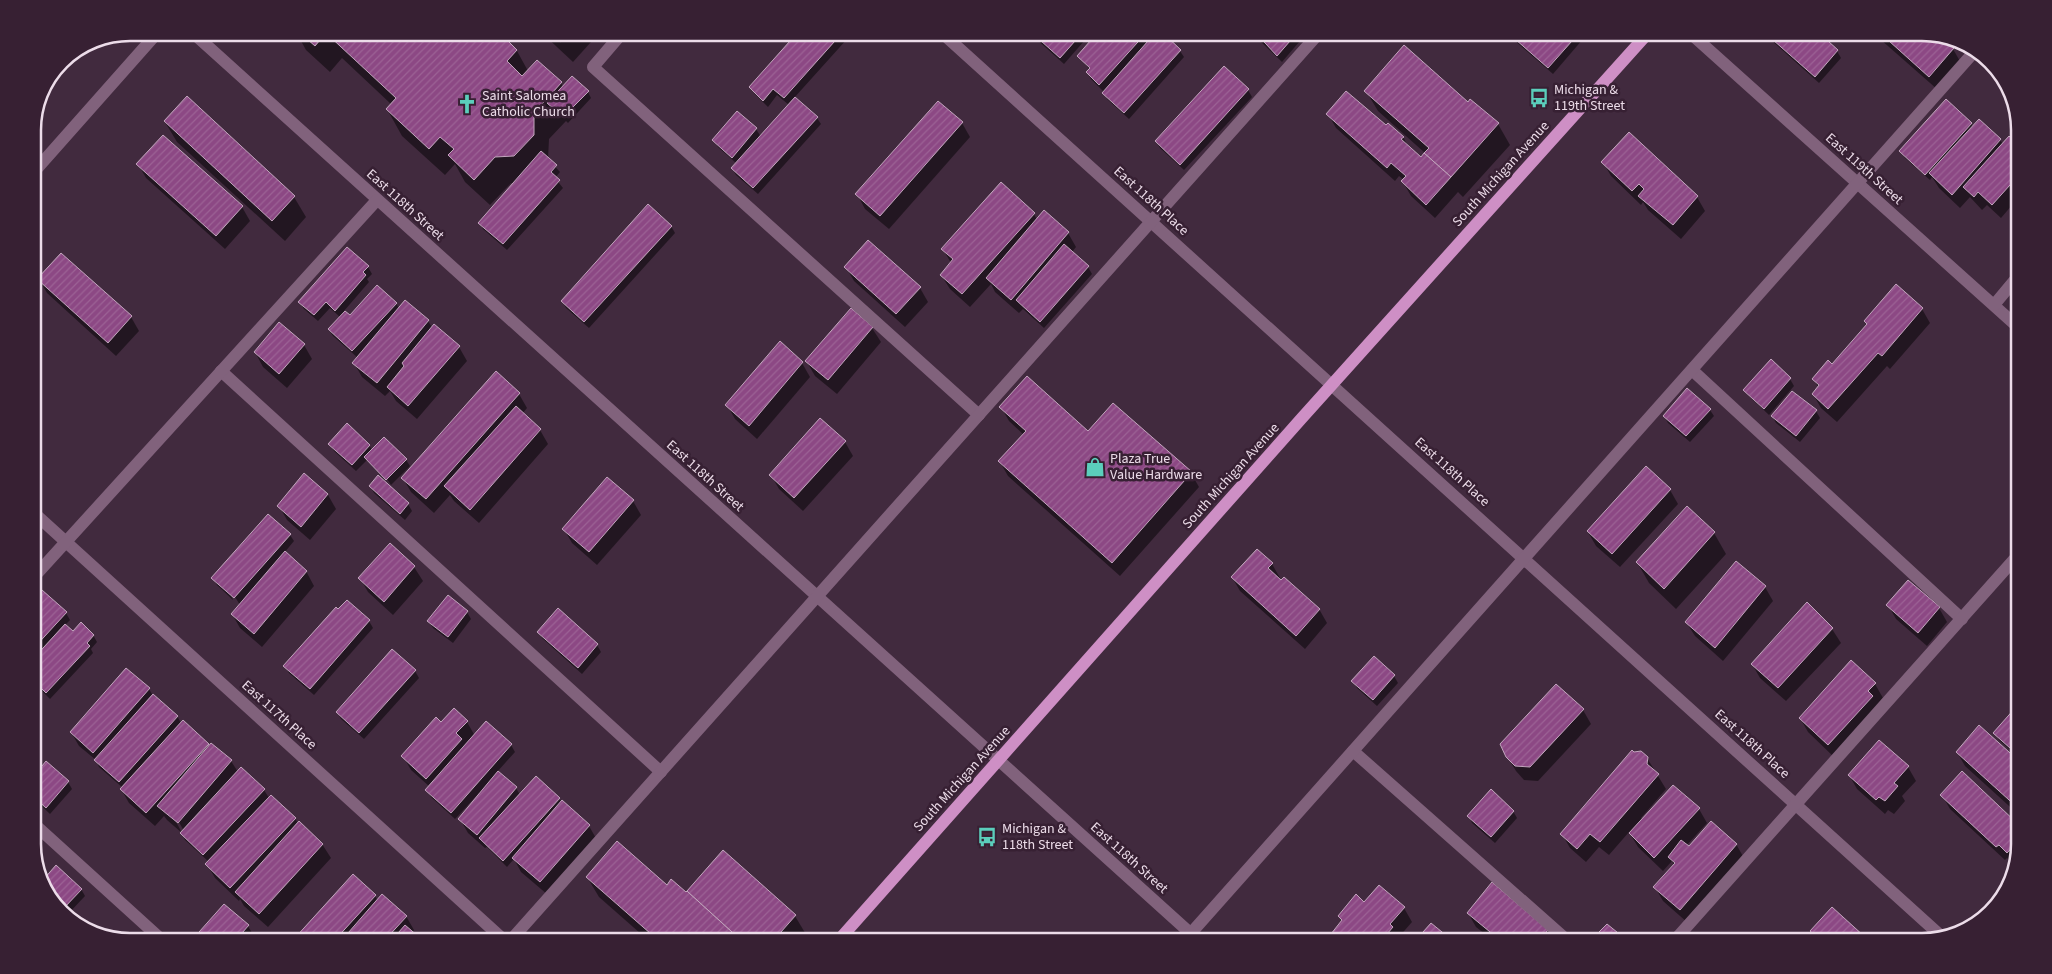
<svg xmlns="http://www.w3.org/2000/svg" width="2052" height="974" viewBox="0 0 2052 974" font-family="'Source Sans 3',sans-serif">
<style>
.shadow{fill:#0007;fill-rule:evenodd}
.building{fill:url(#building-hatch);stroke:#c2a5bd}
.lines{fill:none;stroke-linecap:round;stroke-linejoin:round}
.minor{stroke:#81627c;stroke-width:12}
.major{stroke:#ce8fc5;stroke-width:12}
.labels{text-anchor:middle;dominant-baseline:central;stroke-width:5;stroke-linejoin:round;paint-order:stroke}
.poi-label{font-size:14px;fill:#ecdce9;stroke:#372033;text-anchor:start}
.street-label{font-size:14px;fill:#ecdce9;stroke:#372033}
.rim{fill:none;stroke:#ecdce9;stroke-width:2.5}
</style>
<defs>
<pattern id="building-hatch" width="6" height="6" patternUnits="userSpaceOnUse" patternTransform="scale(1.25)"><rect width="6" height="6" fill="#8c4884"/><path d="M-1 1l2-2M0 6l6-6M5 7l2-2" fill="none" stroke="#9c6295"/></pattern>
</defs>
<rect width="100%" height="100%" fill="#412a3e"/>
<!-- shadow -->
<g class="shadow">
<polygon points="296,32 497,32 517,51 528,71 561,83 563,87 588,92 591,98 568,123 566,121 549,139 548,159 560,172 555,178 563,188 507,250 483,229 480,223 515,183 511,183 490,205 465,182 455,164 445,175 402,136 387,109 392,105 342,58 330,72 306,50"/>
<polygon points="541,32 600,32 573,62"/>
<polygon points="800,32 845,32 848,38 794,98 817,118 821,124 758,194 736,175 732,168 736,163 718,147 714,140 756,129 761,137 789,105 777,95 768,107 755,94 751,87"/>
<polygon points="1031,32 1092,32 1064,64 1034,37"/>
<polygon points="1100,32 1160,32 1180,51 1184,57 1129,119 1107,99 1104,92 1091,79 1087,72 1090,70 1079,56"/>
<polygon points="1257,32 1295,32 1300,41 1282,62 1259,40"/>
<polygon points="1505,32 1589,32 1553,74"/>
<polygon points="1762,32 1816,32 1837,51 1841,58 1819,83"/>
<polygon points="1872,32 1922,32 1939,36 1953,49 1961,63 1938,90"/>
<polygon points="48,81 51,88 38,103 40,93"/>
<polygon points="1248,90 1252,97 1184,170 1160,148 1156,141"/>
<polygon points="1366,91 1468,103 1498,124 1510,145 1463,197 1458,192 1435,218 1411,196 1403,182 1404,180 1399,176 1395,181 1336,128 1328,114 1386,127 1403,137 1409,148 1421,159 1425,153 1378,111"/>
<polygon points="165,122 294,197 306,217 285,241 177,142"/>
<polygon points="962,123 970,137 889,229 865,209 857,194"/>
<polygon points="1971,124 1973,127 2000,140 2003,144 2009,138 2019,147 2019,197 2001,218 1987,205 1982,210 1970,197 1960,208 1939,188 1932,177 1930,180 1905,158 1901,151"/>
<polygon points="1629,133 1697,197 1705,211 1681,239 1648,210 1643,202 1641,205 1611,176 1603,162"/>
<polygon points="138,164 242,207 250,221 225,249 146,178"/>
<polygon points="1034,214 1037,220 1068,233 1076,247 1072,252 1088,267 1092,274 1044,328 1023,309 1019,313 995,292 991,284 970,307 950,289 941,275 951,263 943,249"/>
<polygon points="671,226 675,233 589,328 566,308 562,301"/>
<polygon points="348,249 368,267 372,274 367,279 369,282 344,311 350,316 396,303 399,309 428,321 433,329 459,347 467,361 417,419 396,401 390,391 385,396 362,377 354,363 358,358 333,336 329,330 340,317 330,308 318,321 304,309 300,302"/>
<polygon points="61,254 131,317 139,331 116,356 47,293 39,279"/>
<polygon points="846,267 920,288 928,302 905,327 854,281"/>
<polygon points="1922,309 1930,323 1890,369 1887,366 1837,422 1821,408 1813,394 1818,387 1814,379 1832,366"/>
<polygon points="851,310 872,328 881,342 837,394 815,376 807,362"/>
<polygon points="279,324 304,345 312,359 287,388 263,367 255,352"/>
<polygon points="802,363 810,377 757,439 735,419 727,405"/>
<polygon points="1790,379 1794,386 1769,415 1749,396 1745,390"/>
<polygon points="1792,392 1816,411 1820,418 1800,442 1776,423 1772,416"/>
<polygon points="519,394 527,408 522,414 540,430 548,444 479,523 454,501 450,495 434,513 411,492 403,478"/>
<polygon points="1001,407 1088,432 1191,473 1199,487 1120,576 1008,476 1000,462 1024,435 1009,421"/>
<polygon points="1710,410 1714,416 1690,442 1668,423 1664,416"/>
<polygon points="845,442 853,456 803,511 779,489 771,475"/>
<polygon points="330,445 369,445 372,450 406,460 410,466 391,485 384,474 382,475 385,480 367,460 356,471 334,451"/>
<polygon points="305,475 328,495 336,509 310,540 287,520 279,506"/>
<polygon points="378,477 408,504 412,511 405,520 374,493 370,486"/>
<polygon points="1670,490 1678,504 1620,567 1596,546 1588,532"/>
<polygon points="633,501 641,515 597,565 572,543 564,529"/>
<polygon points="1687,508 1714,533 1726,554 1676,609 1649,583 1637,562"/>
<polygon points="290,535 294,541 284,553 306,571 314,586 262,647 240,628 232,614 240,605 232,592 230,593 233,600 217,585 213,578"/>
<polygon points="390,545 414,567 423,581 393,615 368,592 360,578"/>
<polygon points="1272,564 1280,578 1279,579 1319,609 1327,623 1305,649 1240,591 1232,577"/>
<polygon points="1908,582 1939,608 1947,622 1927,646 1896,619 1888,605"/>
<polygon points="1765,587 1773,601 1723,661 1695,636 1686,622"/>
<polygon points="42,592 66,613 70,620 65,625 73,633 93,635 97,642 91,649 93,653 50,699 33,682 33,602"/>
<polygon points="347,602 369,621 373,628 314,695 289,673 285,666"/>
<polygon points="1807,604 1832,629 1841,643 1786,701 1760,678 1752,664"/>
<polygon points="558,609 597,645 601,652 582,674 542,638 539,632"/>
<polygon points="467,612 471,619 453,643 433,628 429,621"/>
<polygon points="415,671 419,678 364,739 341,719 337,712"/>
<polygon points="1394,676 1398,683 1377,706 1357,688 1353,681"/>
<polygon points="1875,684 1883,698 1836,759 1808,732 1800,718"/>
<path d="M149,689l4,7 24,20 4,7 28,24 22,14 7,11 26,18 5,8 26,20 3,6 24,20 9,14 -63,69 -24,-21 -4,-7 -1,2 -24,-23 -8,-14 2,-2 -24,-22 -3,-7 -15,-13 -3,-4 -9,10 -26,-23 -8,-14 2,-1 -24,-21 -3,-7 -17,-14 -8,-14zM176,817l8,14 -2,2 -8,-15z"/>
<polygon points="2016,709 2019,712 2019,758 1999,740 1995,733"/>
<polygon points="1583,710 1591,724 1538,781 1524,780 1516,771 1507,756"/>
<polygon points="467,722 475,736 511,745 515,752 497,772 516,788 520,795 559,799 589,826 597,840 548,895 521,872 514,859 507,867 487,847 485,848 468,833 460,819 480,794 479,793 455,819 431,797 427,790 430,787 411,770 403,756 442,724"/>
<polygon points="1979,727 2019,763 2019,815 1965,766 1957,752"/>
<polygon points="1647,758 1666,789 1641,818 1643,819 1699,809 1707,823 1686,846 1689,848 1736,844 1744,858 1688,923 1663,901 1655,887 1674,865 1672,861 1663,871 1638,847 1629,832 1609,855 1599,847 1586,862 1570,848 1562,834"/>
<polygon points="46,763 68,782 72,789 50,814 33,798 33,779"/>
<polygon points="1908,767 1916,781 1902,796 1905,801 1894,814 1888,810 1885,814 1857,789 1849,775"/>
<polygon points="1962,773 2019,827 2020,844 2015,866 2007,858 2005,860 1950,809 1942,795"/>
<polygon points="1513,811 1517,818 1495,843 1472,823 1469,816"/>
<polygon points="56,867 81,889 85,896 68,914 49,898 43,881"/>
<polygon points="353,876 375,896 378,901 406,916 414,930 412,933 419,939 422,935 430,941 297,941 295,939"/>
<polygon points="587,877 686,894 795,916 807,936 802,941 649,941 599,897"/>
<polygon points="1365,903 1404,908 1412,922 1398,938 1400,941 1330,941 1328,939 1343,922 1340,917"/>
<polygon points="224,906 248,926 256,940 255,941 192,941"/>
<polygon points="1468,913 1547,931 1553,941 1494,941 1476,927"/>
<polygon points="1431,924 1451,941 1416,941"/>
<polygon points="1607,925 1626,941 1600,941 1597,936"/>
<polygon points="1811,931 1864,938 1872,937 1877,941 1818,941"/>
</g>
<!-- building -->
<g class="building">
<polygon points="299,32 499,32 517,50 507,61 522,76 537,60 562,82 534,113 534,135 514,156 495,157 474,180 448,155 454,149 440,137 429,149 386,109 396,98 326,33 315,46"/>
<polygon points="550,32 569,32 561,42"/>
<polygon points="798,32 843,32 784,98 773,89 763,101 749,87"/>
<polygon points="1031,32 1083,32 1060,58"/>
<polygon points="1098,32 1147,32 1099,85 1086,72 1090,68 1077,56"/>
<polygon points="1156,32 1162,32 1181,50 1124,113 1102,93"/>
<polygon points="1255,32 1296,32 1297,33 1277,56"/>
<polygon points="1507,32 1580,32 1548,68"/>
<polygon points="1764,32 1818,32 1838,50 1815,77"/>
<polygon points="1879,32 1922,32 1941,36 1954,48 1929,77"/>
<polygon points="1404,45 1468,102 1470,99 1499,123 1451,177 1424,153 1429,148 1364,91"/>
<polygon points="1224,66 1249,89 1180,165 1155,141"/>
<polygon points="572,76 589,91 563,117 547,103"/>
<polygon points="1346,91 1386,125 1388,123 1404,137 1401,139 1421,157 1424,153 1451,177 1426,205 1401,181 1406,176 1391,163 1387,168 1326,114"/>
<polygon points="187,96 295,196 272,221 164,121"/>
<polygon points="795,97 818,117 753,188 731,168"/>
<polygon points="1946,99 1972,123 1925,175 1899,151"/>
<polygon points="938,101 963,122 880,216 855,194"/>
<polygon points="737,111 757,128 732,158 712,140"/>
<polygon points="1979,119 2001,139 1952,195 1929,173"/>
<polygon points="1629,132 1698,196 1673,225 1638,196 1644,189 1639,184 1632,191 1601,162"/>
<polygon points="163,135 243,206 216,236 136,164"/>
<polygon points="2009,136 2019,146 2019,175 1992,205 1978,192 1974,197 1963,187"/>
<polygon points="541,151 557,165 551,172 560,180 503,244 478,223"/>
<polygon points="1001,182 1035,213 962,294 940,275 953,259 941,249"/>
<polygon points="648,204 672,226 584,322 561,301"/>
<polygon points="1044,210 1069,232 1011,300 986,278"/>
<polygon points="868,240 921,287 896,314 844,267"/>
<polygon points="1064,244 1089,266 1040,322 1016,300"/>
<polygon points="347,247 369,266 363,272 366,275 335,311 326,302 314,315 298,302"/>
<polygon points="61,253 132,316 108,343 37,279"/>
<polygon points="1896,284 1923,308 1882,356 1878,353 1828,409 1812,394 1819,385 1812,379 1828,360 1832,364 1867,324 1864,321"/>
<polygon points="377,285 397,303 352,351 328,329 345,311 350,315"/>
<polygon points="405,300 429,320 377,383 352,363"/>
<polygon points="851,308 873,327 828,380 805,361"/>
<polygon points="279,322 305,344 279,374 254,352"/>
<polygon points="434,324 460,346 408,406 387,387 404,366 402,363"/>
<polygon points="780,341 803,362 749,426 725,405"/>
<polygon points="1771,359 1791,378 1764,409 1743,390"/>
<polygon points="496,371 520,393 426,499 401,478"/>
<polygon points="1027,376 1088,431 1113,403 1192,472 1112,563 998,461 1026,431 999,407"/>
<polygon points="1687,388 1711,409 1686,436 1663,416"/>
<polygon points="1792,391 1817,410 1796,436 1771,416"/>
<polygon points="516,406 541,429 470,510 444,486"/>
<polygon points="820,418 846,441 794,498 769,475"/>
<polygon points="347,423 370,445 352,465 328,444"/>
<polygon points="384,437 407,459 386,480 364,457"/>
<polygon points="1646,466 1671,489 1612,554 1587,531"/>
<polygon points="304,473 328,494 301,527 277,506"/>
<polygon points="378,475 409,503 400,514 369,486"/>
<polygon points="607,477 634,500 589,552 562,529"/>
<polygon points="1687,506 1715,532 1664,589 1636,562"/>
<polygon points="268,514 291,534 234,598 211,578"/>
<polygon points="390,543 415,566 384,602 358,578"/>
<polygon points="1257,549 1273,563 1268,568 1281,580 1284,577 1320,609 1296,636 1231,577"/>
<polygon points="285,551 307,571 254,634 231,614"/>
<polygon points="1736,561 1766,586 1715,648 1685,622"/>
<polygon points="1908,580 1940,607 1918,633 1886,605"/>
<polygon points="42,590 67,612 33,649 33,600"/>
<polygon points="448,595 468,611 448,637 427,621"/>
<polygon points="347,600 370,620 310,689 283,666 336,607 338,609"/>
<polygon points="1807,602 1833,628 1778,688 1751,664"/>
<polygon points="558,608 598,644 578,668 537,632"/>
<polygon points="81,622 94,635 87,643 90,646 46,693 33,680 33,659 65,624 73,631"/>
<polygon points="392,649 416,670 359,733 336,712"/>
<polygon points="1374,656 1395,675 1373,700 1351,681"/>
<polygon points="1851,660 1876,683 1868,691 1873,696 1828,745 1799,718"/>
<polygon points="126,668 150,688 93,753 70,732"/>
<polygon points="1556,684 1584,709 1530,767 1515,766 1506,757 1500,744"/>
<polygon points="153,694 178,716 119,782 94,760"/>
<polygon points="2016,707 2019,710 2019,756 1993,733"/>
<polygon points="454,708 468,721 456,733 462,739 426,779 401,756 436,717 441,722"/>
<polygon points="183,720 209,744 146,813 120,789"/>
<polygon points="486,721 512,744 451,813 425,790"/>
<polygon points="1979,725 2019,761 2019,809 1956,752"/>
<polygon points="1879,740 1909,766 1894,783 1898,786 1885,801 1879,797 1876,800 1848,775"/>
<polygon points="211,743 232,760 178,823 157,806"/>
<polygon points="1632,750 1634,752 1641,751 1648,757 1647,764 1659,774 1600,842 1590,834 1577,849 1560,834"/>
<polygon points="46,761 69,781 46,808 33,796 33,777"/>
<polygon points="241,767 265,789 203,855 180,833"/>
<polygon points="498,771 517,787 477,835 458,819"/>
<polygon points="1962,771 2019,825 2019,840 2007,853 1999,845 1996,847 1940,795"/>
<polygon points="536,776 560,798 503,861 479,838"/>
<polygon points="1673,785 1700,808 1654,858 1629,833"/>
<polygon points="1491,789 1514,811 1491,837 1467,816"/>
<polygon points="271,795 296,818 230,888 205,864"/>
<polygon points="562,800 590,825 540,882 512,858"/>
<polygon points="299,821 323,844 259,914 235,892"/>
<polygon points="1711,821 1737,844 1680,910 1653,887 1675,863 1668,857 1681,840 1689,846"/>
<polygon points="617,841 667,885 671,879 686,892 687,891 742,941 659,941 586,877"/>
<polygon points="723,850 796,915 773,941 742,941 687,891"/>
<polygon points="56,865 82,889 63,909 49,898 43,880"/>
<polygon points="353,874 376,895 334,941 297,941 294,939"/>
<polygon points="1492,882 1548,930 1538,941 1501,941 1467,913"/>
<polygon points="1379,885 1405,907 1390,924 1393,927 1381,941 1330,941 1327,939 1342,920 1338,916 1356,894 1364,902"/>
<polygon points="382,894 407,916 384,941 341,941"/>
<polygon points="224,904 249,925 235,941 191,941"/>
<polygon points="1832,907 1865,937 1872,935 1878,941 1822,941 1810,931"/>
<polygon points="1431,923 1453,941 1415,941"/>
<polygon points="1607,924 1628,941 1601,941 1595,936"/>
<polygon points="405,925 419,937 422,933 432,941 391,941"/>
</g>
<g class="lines">
<!-- minor -->
<g class="minor">
<polyline points="192,32 1199,941"/>
<polyline points="623,32 593,67 979,415"/>
<polyline points="941,32 1941,936"/>
<polyline points="1689,32 2019,328"/>
<polyline points="33,173 158,32"/>
<polyline points="1994,305 2019,275"/>
<polyline points="1692,370 1962,619"/>
<polyline points="221,371 661,772"/>
<polyline points="33,512 505,941"/>
<polyline points="33,578 377,200"/>
<polyline points="1353,751 1568,941"/>
<polyline points="33,823 163,941"/>
<polyline points="510,941 1320,32"/>
<polyline points="1184,941 1974,52"/>
<polyline points="1674,941 2019,554"/>
</g>
<!-- major -->
<polyline class="major" points="838,941 1301,419 1649,32"/>
</g>
<!-- icons -->
<defs>
<symbol id="bus-bare" viewBox="-9 -9 18 18"><path d="M-5-6H5V4H4V6H2V4H-2V6H-4V4H-5ZM-3.5-4V0h7V-4ZM-3.5 1.2v1.5H-2V1.2ZM2 1.2v1.5H3.5V1.2Z" fill="#5bcebc" stroke="#372033" stroke-width="2.5" paint-order="stroke"/></symbol>
<symbol id="church-bare" viewBox="-9 -9 18 18"><path d="M-1.2-6h2.4v3.5h3.3v2.4h-3.3V6h-2.4V-.1h-3.3v-2.4h3.3Z" fill="#5bcebc" stroke="#372033" stroke-width="2.5" paint-order="stroke"/></symbol>
<symbol id="shop-bare" viewBox="-9 -9 18 18"><path d="M-5-2.5h2.3a2.7 3.5 0 0 1 5.4 0H5L5.5 6h-11ZM-1.5-2.5h3a1.5 2.3 0 0 0-3 0Z" fill="#5bcebc" stroke="#372033" stroke-width="2.5" paint-order="stroke"/></symbol>
</defs>
<g fill-rule="evenodd">
<use href="#bus-bare" x="1525" y="84" width="28" height="28"/>
<use href="#church-bare" x="453" y="90" width="28" height="28"/>
<use href="#shop-bare" x="1081" y="453" width="28" height="28"/>
<use href="#bus-bare" x="973" y="823" width="28" height="28"/>
</g>
<g class="labels">
<!-- poi labels -->
<g class="poi-label">
<text x="1554" y="90">Michigan &amp;<tspan x="1554" dy="16">119th Street</tspan></text>
<text x="482" y="96">Saint Salomea<tspan x="482" dy="16">Catholic Church</tspan></text>
<text x="1110" y="459">Plaza True<tspan x="1110" dy="16">Value Hardware</tspan></text>
<text x="1002" y="829">Michigan &amp;<tspan x="1002" dy="16">118th Street</tspan></text>
</g>
<!-- street labels -->
<g class="street-label">
<text transform="translate(1864 169) rotate(42)">East 119th Street</text>
<text transform="translate(1501 174) rotate(-48)">South Michigan Avenue</text>
<text transform="translate(1151 201) rotate(42)">East 118th Place</text>
<text transform="translate(405 205) rotate(42)">East 118th Street</text>
<text transform="translate(1452 472) rotate(42)">East 118th Place</text>
<text transform="translate(705 476) rotate(42)">East 118th Street</text>
<text transform="translate(1231 476) rotate(-48)">South Michigan Avenue</text>
<text transform="translate(279 715) rotate(42)">East 117th Place</text>
<text transform="translate(1752 744) rotate(42)">East 118th Place</text>
<text transform="translate(962 779) rotate(-48)">South Michigan Avenue</text>
<text transform="translate(1129 858) rotate(42)">East 118th Street</text>
</g>
</g>
<!-- crop -->
<path d="M0 0H2052V974H0ZM130 41H1922A89 89 0 0 1 2011 130V844A89 89 0 0 1 1922 933H130A89 89 0 0 1 41 844V130A89 89 0 0 1 130 41Z" fill="#372033" fill-rule="evenodd"/>
<path class="rim" d="M130 41H1922A89 89 0 0 1 2011 130V844A89 89 0 0 1 1922 933H130A89 89 0 0 1 41 844V130A89 89 0 0 1 130 41Z"/>
</svg>
